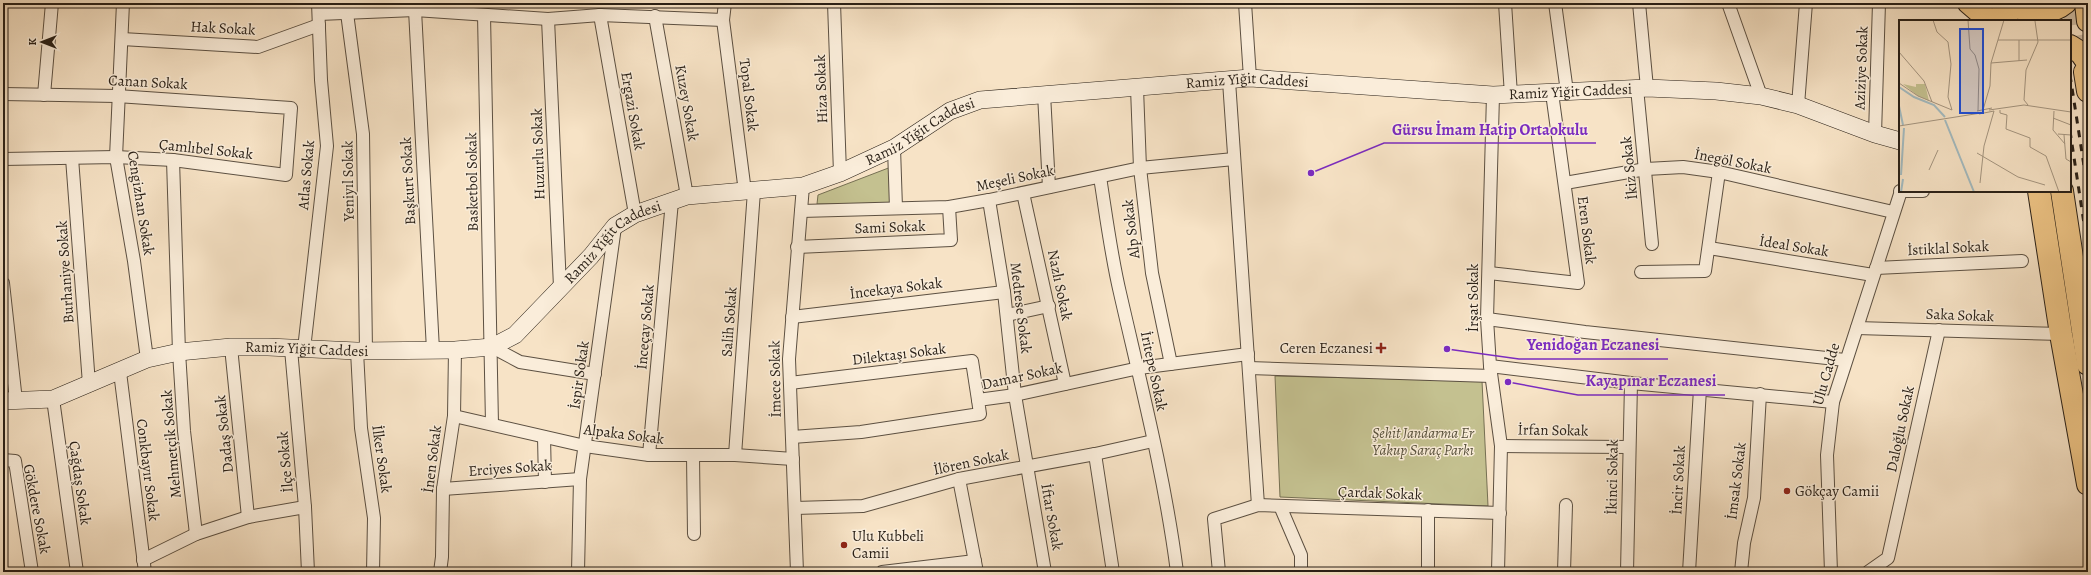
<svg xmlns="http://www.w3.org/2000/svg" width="2091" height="575" viewBox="0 0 2091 575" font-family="Alegreya,serif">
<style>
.green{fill:#c4c190;stroke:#767053}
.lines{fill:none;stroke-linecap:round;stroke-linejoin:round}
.highway-tunnel{stroke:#cebca3;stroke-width:22;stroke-dasharray:22 11;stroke-linecap:butt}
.street-casing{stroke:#5c5042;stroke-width:14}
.secondary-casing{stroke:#281f16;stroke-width:18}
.highway-casing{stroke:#281f16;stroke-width:24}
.street{stroke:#faedda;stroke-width:12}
.secondary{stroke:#faedda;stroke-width:17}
.highway{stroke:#ecc283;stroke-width:22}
.rail{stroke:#281f16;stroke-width:3;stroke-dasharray:7 7;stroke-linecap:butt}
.poi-dot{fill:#8f2418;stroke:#faedda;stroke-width:1.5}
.labels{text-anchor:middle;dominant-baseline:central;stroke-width:3;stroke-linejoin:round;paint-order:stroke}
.street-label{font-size:15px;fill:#281f16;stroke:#faedda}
.poi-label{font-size:15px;fill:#281f16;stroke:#faedda;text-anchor:start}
.park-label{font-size:15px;font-style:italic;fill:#57503b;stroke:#faedda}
.inset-river{fill:none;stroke:#a3bbc1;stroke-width:2}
.inset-road{fill:none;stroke:#a49580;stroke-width:1}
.view{fill:#1d4ed8;fill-opacity:0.15;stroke:#1d4ed8;stroke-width:2}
.inset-edge{fill:none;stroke:#281f16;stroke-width:2}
.leader{fill:none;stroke:#7b2cbf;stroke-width:1.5}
.callout-dot{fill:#7b2cbf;stroke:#faedda;stroke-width:1.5}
.callout-label{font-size:16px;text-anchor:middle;font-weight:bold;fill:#7b2cbf;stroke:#faedda;stroke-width:3;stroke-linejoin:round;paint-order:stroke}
</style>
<rect width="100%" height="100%" fill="#f7e3c6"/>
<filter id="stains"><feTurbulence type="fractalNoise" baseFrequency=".005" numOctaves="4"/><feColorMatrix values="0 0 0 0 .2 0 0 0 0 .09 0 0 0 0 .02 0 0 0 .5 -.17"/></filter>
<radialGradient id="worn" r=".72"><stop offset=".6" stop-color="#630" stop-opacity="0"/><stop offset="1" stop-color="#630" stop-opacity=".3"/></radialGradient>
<!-- green -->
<g class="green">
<polygon points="891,167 891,204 817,204 818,195"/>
<polygon points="1275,376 1482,381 1488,506 1280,497"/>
</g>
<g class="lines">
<!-- highway-tunnel -->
<polyline class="highway-tunnel" points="2072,3 2084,69"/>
<defs>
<g id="street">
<polyline points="123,3 116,157 134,261 147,359"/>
<polyline points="725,3 723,20 745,192"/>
<polyline points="834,3 840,173"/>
<polyline points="1245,3 1250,78"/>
<polyline points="1505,3 1511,95"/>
<polyline points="1555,3 1567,92"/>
<polyline points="1639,3 1647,88"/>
<polyline points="1728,3 1761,96"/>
<polyline points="415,10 433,350"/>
<polyline points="347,13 363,134 366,351"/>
<polyline points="319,14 415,10 548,19 600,15 723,20"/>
<polyline points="484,15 492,424"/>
<polyline points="600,15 635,214"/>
<polyline points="655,16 687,196"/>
<polyline points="548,19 560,287"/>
<polyline points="122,39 258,47 319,25"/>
<polyline points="1229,81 1258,505"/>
<polyline points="1137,88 1140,168 1152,273 1171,364"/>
<polyline points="1637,88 1652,244"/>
<polyline points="3,94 117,96 291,108 286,175 173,160 116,157 3,159"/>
<polyline points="1044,94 1049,187"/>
<polyline points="44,95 52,3"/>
<polyline points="1493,95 1487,319 1490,366 1501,446 1498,572"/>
<polyline points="1798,105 1806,3"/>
<polyline points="1875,134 1879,3"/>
<polyline points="894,148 896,208"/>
<polyline points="72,158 89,384"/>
<polyline points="173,160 179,352 184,431 196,534"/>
<path d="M1100,177c6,38 11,78 20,116 21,92 45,185 57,279"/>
<polyline points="1565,183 1646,169 1683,167 1719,172 1893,212"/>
<polyline points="1900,191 1923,191"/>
<polyline points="1023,193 1065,384"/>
<polyline points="989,200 1004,292 1015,395 1045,572"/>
<polyline points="801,211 949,207 989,200 1140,168 1234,159"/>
<polyline points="797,247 951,240 949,207"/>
<polyline points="1709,248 1873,275"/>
<polyline points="1876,268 2022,261"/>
<polyline points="1641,272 1705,271 1719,172"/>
<polyline points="1489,273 1578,283 1552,93"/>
<polyline points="3,283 16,401"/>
<polyline points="1007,315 1049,306"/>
<polyline points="792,317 1004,292"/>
<polyline points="1487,319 1585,332 1845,360"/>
<polyline points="1857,328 2061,334"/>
<polyline points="231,347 248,517"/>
<polyline points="492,347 520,362 595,374"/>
<polyline points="291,349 305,507 308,572"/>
<polyline points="304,349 327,146 321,80 318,3"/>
<polyline points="357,351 361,428 374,518 373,572"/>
<polyline points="1490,366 1631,383 1833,402"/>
<polyline points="1249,368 1491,376"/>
<polyline points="120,372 145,572"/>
<polyline points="790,383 972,361 978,400"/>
<polyline points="53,399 77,572"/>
<polyline points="454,416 585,446 649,455 735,455 793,459"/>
<polyline points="544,437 545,482"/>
<polyline points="792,437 861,432 980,414 978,400 1015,395 1139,368 1248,354"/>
<polyline points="1501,446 1628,447"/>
<polyline points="1095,454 1113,572"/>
<polyline points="649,455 672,201"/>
<polyline points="735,455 754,191"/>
<polyline points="693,456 694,534"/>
<polyline points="3,460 15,461 32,572"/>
<polyline points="959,479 977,572"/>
<polyline points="443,489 580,479"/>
<polyline points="1280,506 1301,555 1301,572"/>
<polyline points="795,508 863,506 959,479 1095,454 1153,441"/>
<polyline points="143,560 196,534 248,517 305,507"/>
<polyline points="440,572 442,557 443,489 454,416 455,350"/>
<polyline points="578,572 580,479 615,227"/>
<polyline points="797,572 789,359 803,186"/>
<polyline points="882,572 975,561"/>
<polyline points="1219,572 1214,519 1258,505 1500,513"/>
<polyline points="1428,572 1428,510"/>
<polyline points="1564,572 1566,505"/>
<polyline points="1627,572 1631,383"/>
<polyline points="1689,572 1700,389"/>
<polyline points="1741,572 1744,543 1754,498 1760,394"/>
<polyline points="1831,572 1827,455 1833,402 1901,191"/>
<polyline points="1868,572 1888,558 1939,330"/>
</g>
<g id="secondary">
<path id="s1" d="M3,401l50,-2 94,-40 32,-7 52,-5h37l89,4 98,-1 37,-3 23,-12 76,-79 24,-30 20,-12 52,-18 116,-10 37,-13 54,-25 56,-37 30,-11 270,-22 243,17 154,-7 69,3 45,5 37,9 77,29 25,7"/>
</g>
<g id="highway">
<polyline points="1969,3 1990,21"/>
<polyline points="2002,3 2007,21"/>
<path d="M2013,3c14,12 38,12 52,0"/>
<polyline points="2086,3 2088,21"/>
<polyline points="2070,46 2081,53 2088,63"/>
<polyline points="2085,72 2088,91"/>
<polyline points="2039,191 2061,334 2088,484"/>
<polyline points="2062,191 2088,364"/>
</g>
</defs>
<!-- street casing -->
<use href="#street" class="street-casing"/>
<!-- secondary casing -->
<use href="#secondary" class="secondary-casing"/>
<!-- highway casing -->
<use href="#highway" class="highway-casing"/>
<!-- street -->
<use href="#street" class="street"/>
<!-- secondary -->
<use href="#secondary" class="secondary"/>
<!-- highway -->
<use href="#highway" class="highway"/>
<!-- rail -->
<g class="rail">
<polyline points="2070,75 2088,192"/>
<polyline points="2070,131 2088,250"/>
</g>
</g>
<!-- markers -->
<g class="poi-dot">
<path d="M1379 342h4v4h4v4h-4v4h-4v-4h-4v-4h4z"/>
<circle cx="1787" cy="491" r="4"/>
<circle cx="844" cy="545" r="4"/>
</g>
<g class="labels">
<!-- street labels -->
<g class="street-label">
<text transform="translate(223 28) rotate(3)">Hak Sokak</text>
<text transform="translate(1861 68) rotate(-88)">Aziziye Sokak</text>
<text transform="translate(148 82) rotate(3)">Canan Sokak</text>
<text stroke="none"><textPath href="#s1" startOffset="1333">Ramiz Yiğit Caddesi</textPath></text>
<text transform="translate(821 89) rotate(-92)">Hiza Sokak</text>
<text stroke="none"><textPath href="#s1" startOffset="1657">Ramiz Yiğit Caddesi</textPath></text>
<text transform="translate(749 95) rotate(83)">Topal Sokak</text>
<text transform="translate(687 103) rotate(80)">Kuzey Sokak</text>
<text transform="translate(633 111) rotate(80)">Ergazi Sokak</text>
<text stroke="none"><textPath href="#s1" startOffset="997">Ramiz Yiğit Caddesi</textPath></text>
<text transform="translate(206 149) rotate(6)">Çamlıbel Sokak</text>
<text transform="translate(538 154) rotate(-92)">Huzurlu Sokak</text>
<text transform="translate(1733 161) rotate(11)">İnegöl Sokak</text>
<text transform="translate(1629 168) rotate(-96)">İkiz Sokak</text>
<text transform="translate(306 175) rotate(-85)">Atlas Sokak</text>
<text transform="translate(1015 178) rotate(-12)">Meşeli Sokak</text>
<text transform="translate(348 181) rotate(-91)">Yeniyıl Sokak</text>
<text transform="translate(408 181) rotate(-93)">Başkurt Sokak</text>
<text transform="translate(472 182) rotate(-91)">Basketbol Sokak</text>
<text transform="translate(141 203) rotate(81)">Cengizhan Sokak</text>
<text transform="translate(890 227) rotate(-2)">Sami Sokak</text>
<text transform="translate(1131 229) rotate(-97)">Alp Sokak</text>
<text transform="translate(1587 230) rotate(83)">Eren Sokak</text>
<text stroke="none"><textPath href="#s1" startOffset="661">Ramiz Yiğit Caddesi</textPath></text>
<text transform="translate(1794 246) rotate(9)">İdeal Sokak</text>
<text transform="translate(1948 248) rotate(-3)">İstiklal Sokak</text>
<text transform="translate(65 272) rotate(-94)">Burhaniye Sokak</text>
<text transform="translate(1060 285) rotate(78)">Nazlı Sokak</text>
<text transform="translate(896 288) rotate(-7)">İncekaya Sokak</text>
<text transform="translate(1473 298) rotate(-90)">İrşat Sokak</text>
<text transform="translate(1021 308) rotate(83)">Medrese Sokak</text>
<text transform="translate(1960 315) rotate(2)">Saka Sokak</text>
<text transform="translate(729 322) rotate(-86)">Salih Sokak</text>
<text transform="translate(645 327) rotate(-85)">İnceçay Sokak</text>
<text stroke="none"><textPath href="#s1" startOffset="313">Ramiz Yiğit Caddesi</textPath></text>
<text transform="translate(899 354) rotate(-7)">Dilektaşı Sokak</text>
<text transform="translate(1154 371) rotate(78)">İritepe Sokak</text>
<text transform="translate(1826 374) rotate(-74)">Ulu Cadde</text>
<text transform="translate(579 375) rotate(-82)">İspir Sokak</text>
<text transform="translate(1022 376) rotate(-12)">Damar Sokak</text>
<text transform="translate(775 379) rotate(-91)">İmece Sokak</text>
<text transform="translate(1900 429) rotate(-78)">Daloğlu Sokak</text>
<text transform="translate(1553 430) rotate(1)">İrfan Sokak</text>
<text transform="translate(224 434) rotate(-96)">Dadaş Sokak</text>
<text transform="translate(624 434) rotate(7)">Alpaka Sokak</text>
<text transform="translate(171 444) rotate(-95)">Mehmetçik Sokak</text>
<text transform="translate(382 459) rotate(82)">İlker Sokak</text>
<text transform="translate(432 459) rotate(-83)">İnen Sokak</text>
<text transform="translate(285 462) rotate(-95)">İlçe Sokak</text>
<text transform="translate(971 462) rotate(-12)">İlören Sokak</text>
<text transform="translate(510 468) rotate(-4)">Erciyes Sokak</text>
<text transform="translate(148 470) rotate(83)">Conkbayır Sokak</text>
<text transform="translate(1612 477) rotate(-89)">İkinci Sokak</text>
<text transform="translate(1678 480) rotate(-87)">İncir Sokak</text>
<text transform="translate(1736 481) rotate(-83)">İmsak Sokak</text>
<text transform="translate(80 483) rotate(82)">Çağdaş Sokak</text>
<text transform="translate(1380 493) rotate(2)">Çardak Sokak</text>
<text transform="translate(37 509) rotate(79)">Gökdere Sokak</text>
<text transform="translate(1052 517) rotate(80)">İftar Sokak</text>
</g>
<!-- poi labels -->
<g class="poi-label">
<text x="1373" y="348" text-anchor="end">Ceren Eczanesi</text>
<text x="1795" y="491">Gökçay Camii</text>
<text x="852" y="536">Ulu Kubbeli<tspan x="852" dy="17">Camii</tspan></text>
</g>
<!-- park labels -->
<g class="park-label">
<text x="1423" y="433">Şehit Jandarma Er<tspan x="1423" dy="17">Yakup Saraç Parkı</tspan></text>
</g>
</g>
<!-- overview -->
<g transform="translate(1899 20)">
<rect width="172" height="172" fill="#f7e3c6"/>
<path d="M4,64l13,3v-3h9l4,17 -11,-5z" fill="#c4c190"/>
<path class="inset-river" d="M0,67l15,10 20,8 11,12M0,86l4,19M46,100l29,72M2,155l3,-47M2,172l2,-13"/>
<path class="inset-road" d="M69,0l2,29 5,6 4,14 -1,42M99,20h73M0,32l25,29 8,21M120,41v-21M92,43l36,-3M0,63l19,13 34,14 -4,-13 3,-33 -3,-22 -11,-10 -4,-12M129,85l-4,-5 2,-30 12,-28 -3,-21M84,90l7,-24 1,-23 13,-43M90,90l35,-5 47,7M101,90v3l7,2 -1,14 24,9v9l16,9 13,36M78,91l15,-3M155,91l-1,19 12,14M80,94l15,-3M154,98l18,7M0,106l82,-13M159,114l13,1M165,115l2,24 5,3M78,133l41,24 27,8M30,150l9,-20M81,163l4,-37 10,-35"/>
<path class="view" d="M61,9h23v84h-23z"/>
<rect width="172" height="172" class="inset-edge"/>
</g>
<!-- callouts -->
<path class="leader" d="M1311 173L1384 143H1596M1447 349L1519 359H1668M1508 382L1578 395H1725"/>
<g class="callout-dot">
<circle cx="1311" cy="173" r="4"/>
<circle cx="1447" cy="349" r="4"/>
<circle cx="1508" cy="382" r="4"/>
</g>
<g class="callout-label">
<text x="1490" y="135">Gürsu İmam Hatip Ortaokulu</text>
<text x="1593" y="350">Yenidoğan Eczanesi</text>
<text x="1651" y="386">Kayapınar Eczanesi</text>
</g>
<!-- margin -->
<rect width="2091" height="575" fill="none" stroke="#f7e3c6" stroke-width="16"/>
<rect x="4" y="4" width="2083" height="567" fill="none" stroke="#281f16" stroke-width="2"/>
<rect x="8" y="8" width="2075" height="559" fill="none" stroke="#281f16"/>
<!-- north arrow -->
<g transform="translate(42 42) rotate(270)" stroke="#faedda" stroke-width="3" paint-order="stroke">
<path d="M0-3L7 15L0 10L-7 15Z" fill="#281f16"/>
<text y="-6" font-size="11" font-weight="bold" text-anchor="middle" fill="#281f16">K</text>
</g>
<rect width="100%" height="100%" filter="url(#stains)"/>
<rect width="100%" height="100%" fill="url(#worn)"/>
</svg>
